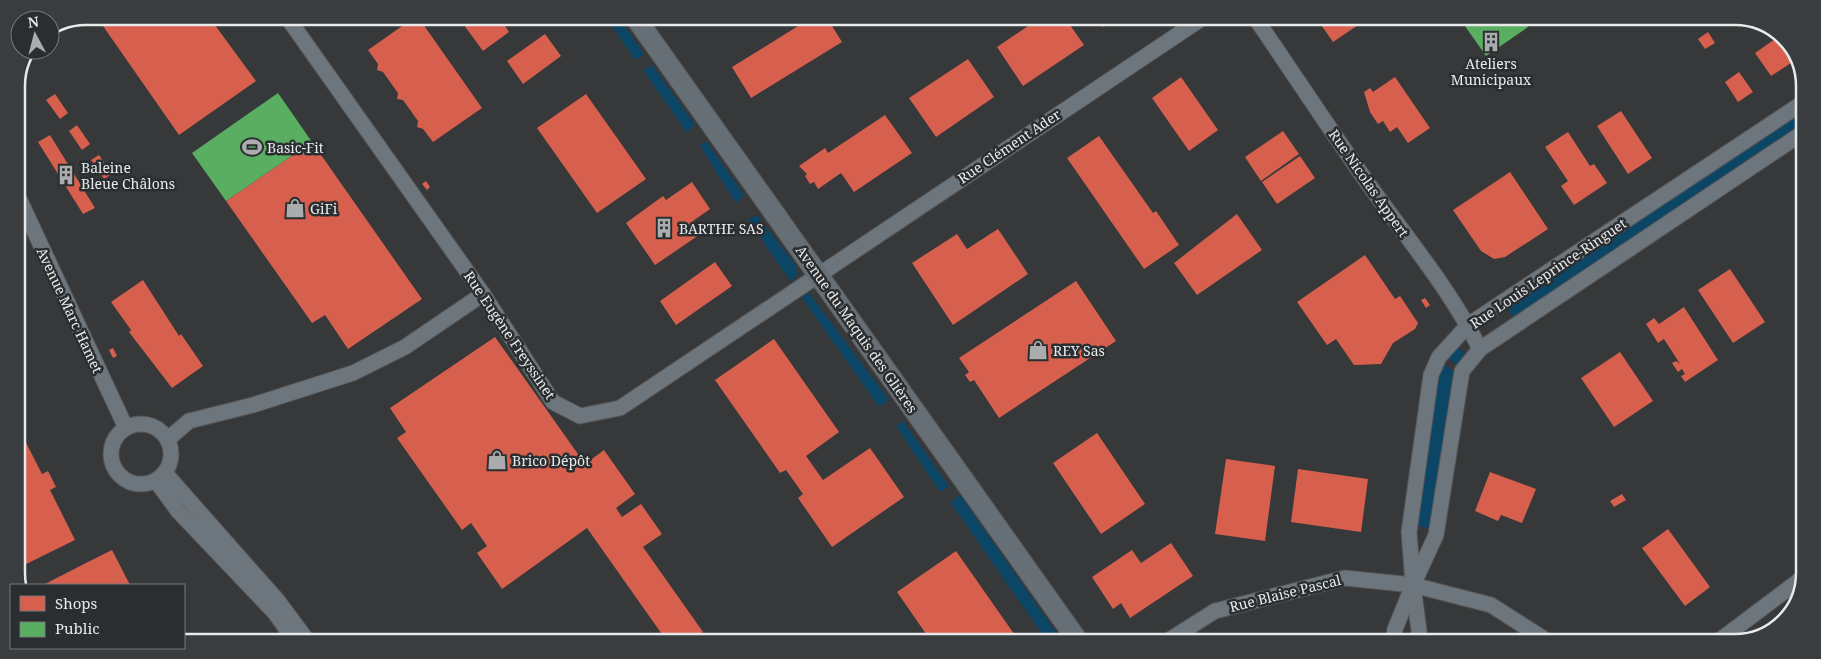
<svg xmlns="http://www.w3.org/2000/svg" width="1821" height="659" viewBox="0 0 1821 659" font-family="'Noto Serif',serif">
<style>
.green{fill:#0c4666}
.shops{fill:#d6604d}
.public{fill:#5aae61}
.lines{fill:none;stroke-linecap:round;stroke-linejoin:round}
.minor-casing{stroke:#535455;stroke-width:17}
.secondary-casing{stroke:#535455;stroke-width:22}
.minor{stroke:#6d767d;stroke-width:15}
.secondary{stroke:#666f75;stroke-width:20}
.labels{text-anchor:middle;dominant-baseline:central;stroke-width:5;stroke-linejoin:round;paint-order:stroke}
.poi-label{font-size:14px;fill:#e8eaeb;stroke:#2b2e30;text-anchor:start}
.street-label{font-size:14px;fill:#e8eaeb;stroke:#2b2e30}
.rim{fill:none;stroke:#e8eaeb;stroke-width:2.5}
</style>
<rect width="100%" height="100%" fill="#363839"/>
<!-- green -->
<g class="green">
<polygon points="610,17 618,17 644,54 635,60 607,19"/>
<polygon points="652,65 695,125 687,133 643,70"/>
<polygon points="1804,108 1804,127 1516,321 1506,306"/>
<polygon points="706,141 744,195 736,203 700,146"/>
<polygon points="757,215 796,266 797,275 791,282 748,220"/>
<polygon points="809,293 889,400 879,407 802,298"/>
<polygon points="1460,348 1465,356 1460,367 1447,358 1455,350"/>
<polygon points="1443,364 1456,373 1430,528 1415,526 1438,375"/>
<polygon points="903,421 949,486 940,492 896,426"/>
<polygon points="960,495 1062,641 1047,641 950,502"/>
</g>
<!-- shops -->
<g class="shops">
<polygon points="96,16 209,17 256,81 179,135"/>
<polygon points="415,17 418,17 482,108 433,142 423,129 417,127 418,121 403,100 397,99 398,93 383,72 377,70 378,64 368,50"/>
<polygon points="458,17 499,17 509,32 483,51"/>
<polygon points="725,18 743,18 730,26"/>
<polygon points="811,18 827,18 842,42 751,98 732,67"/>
<polygon points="1040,18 1065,18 1084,45 1023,86 997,47"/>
<polygon points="1097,18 1116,18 1103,27"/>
<polygon points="1317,19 1367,19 1333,42"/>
<polygon points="1708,32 1715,43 1705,49 1698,39"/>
<polygon points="545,34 561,56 523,84 507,61"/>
<polygon points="1778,37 1794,61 1771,76 1755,53"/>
<polygon points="968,59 994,97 936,137 909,98"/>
<polygon points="1739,72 1753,92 1738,102 1725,82"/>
<polygon points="1181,77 1218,130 1189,151 1152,98"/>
<polygon points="1395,77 1430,128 1408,143 1397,127 1390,132 1383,121 1378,124 1370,112 1364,92 1370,88 1373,92"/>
<polygon points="55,94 68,113 60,119 46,100"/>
<polygon points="586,94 646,179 597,213 537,128"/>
<polygon points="1621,111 1652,158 1628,174 1597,126"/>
<polygon points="885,115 912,153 854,192 841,173 818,189 814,182 810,184 805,176 807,174 799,166 825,148 828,153"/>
<polygon points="77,125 90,144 82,150 69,131"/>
<polygon points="1283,131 1299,154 1261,181 1245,157"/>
<polygon points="1568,132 1590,166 1594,164 1607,183 1574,205 1561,186 1568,181 1545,147"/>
<polygon points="50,135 95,208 83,214 38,142"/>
<polygon points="1099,136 1153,213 1156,211 1179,245 1144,269 1067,158"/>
<polygon points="312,142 422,299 348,349 325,315 312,323 226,201"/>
<polygon points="99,155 112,174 104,179 91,160"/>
<polygon points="1300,156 1315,178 1277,204 1262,182"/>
<polygon points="1510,172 1548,229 1505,257 1494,259 1481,251 1453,210"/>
<polygon points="426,181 430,187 427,190 422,184"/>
<polygon points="692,182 710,209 693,221 702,233 655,265 626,223 663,196 666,200"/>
<polygon points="1237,214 1262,250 1197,295 1174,263"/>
<polygon points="998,229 1028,274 953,325 912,263 957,234 967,249"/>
<polygon points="1365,255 1395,299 1400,296 1418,323 1415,329 1393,343 1381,364 1354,365 1336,339 1327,345 1297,302"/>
<polygon points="715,262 732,286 676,325 660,301"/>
<polygon points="1730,269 1765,322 1733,343 1698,290"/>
<polygon points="143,280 179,336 181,334 203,366 172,388 129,332 131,330 111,302"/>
<polygon points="1076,281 1116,341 999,418 974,380 970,382 965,375 969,372 959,358"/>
<polygon points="1425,298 1430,305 1426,308 1421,300"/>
<polygon points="1684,307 1718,360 1685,382 1681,376 1685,374 1682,369 1678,372 1672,363 1676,361 1680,364 1664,339 1658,343 1646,324 1654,318 1659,324"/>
<polygon points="495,337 585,464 604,450 635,494 616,508 622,517 641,504 662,534 643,547 703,632 691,640 666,640 587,528 502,589 477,553 487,546 471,523 462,530 397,438 406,432 390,408"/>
<polygon points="774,339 839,432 806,456 823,480 870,448 904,497 832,547 798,498 803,494 786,470 780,473 715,380"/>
<polygon points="113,348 117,356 113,358 109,350"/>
<polygon points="1620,352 1653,401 1614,427 1581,378"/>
<polygon points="16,423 42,474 48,471 56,487 50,490 75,540 16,569"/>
<polygon points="1097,433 1145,504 1101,534 1053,463"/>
<polygon points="1226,459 1275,466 1265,541 1215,534"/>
<polygon points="1298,469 1368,479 1361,532 1291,522"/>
<polygon points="1490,472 1536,489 1522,523 1501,515 1498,521 1475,511"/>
<polygon points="1622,494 1626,500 1614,507 1610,501"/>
<polygon points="1668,529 1710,587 1685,606 1642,548"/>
<polygon points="1171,543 1193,576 1130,618 1121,603 1113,609 1092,577 1132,550 1141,563"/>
<polygon points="112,550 130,585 43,585 86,563"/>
<polygon points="956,551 1019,641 931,641 897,592"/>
<polygon points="1350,635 1350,642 1332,642 1332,636"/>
</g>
<!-- public -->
<g class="public">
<polygon points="1460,19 1523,19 1528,27 1486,56"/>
<polygon points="278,93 312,142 226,201 192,153"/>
</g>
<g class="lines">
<defs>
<g id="minor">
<polyline points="287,17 483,294 553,402 580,416 620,408 1201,19"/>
<path d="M1256,19c37,54 73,109 111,163 39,55 83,107 113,167"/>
<polyline points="16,192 126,428"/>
<circle cx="141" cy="454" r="30"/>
<polyline points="168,439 189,421 253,405 353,373 405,347 483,294"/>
<polyline points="165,473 278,601 307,640"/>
<polyline points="156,481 178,511 275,613 294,640"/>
<polyline points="1166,642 1215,611 1345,578 1413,585 1491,605 1549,642"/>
<polyline points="1393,642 1395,629 1413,585 1409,532 1431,375 1439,357 1468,325 1804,102"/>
<polyline points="1418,642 1419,631 1413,585 1436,535 1462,371 1480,349 1804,132"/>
<polyline points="1716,643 1801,579"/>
</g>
<polyline id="secondary" points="635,17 1078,641"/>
</defs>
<!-- minor casing -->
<use href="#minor" class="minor-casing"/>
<!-- secondary casing -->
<use href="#secondary" class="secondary-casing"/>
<!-- minor -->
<use href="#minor" class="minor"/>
<!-- secondary -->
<use href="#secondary" class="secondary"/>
</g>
<!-- icons -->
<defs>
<symbol id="building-bare" viewBox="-9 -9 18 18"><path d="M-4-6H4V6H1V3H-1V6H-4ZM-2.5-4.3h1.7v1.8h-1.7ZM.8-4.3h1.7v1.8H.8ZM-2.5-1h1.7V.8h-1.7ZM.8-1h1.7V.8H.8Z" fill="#aaacad" stroke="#2b2e30" stroke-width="2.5" paint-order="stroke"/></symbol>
<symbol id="stadium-bare" viewBox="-9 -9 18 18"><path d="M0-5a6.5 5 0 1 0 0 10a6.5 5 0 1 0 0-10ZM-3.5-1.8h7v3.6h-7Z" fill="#aaacad" stroke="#2b2e30" stroke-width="2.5" paint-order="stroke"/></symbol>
<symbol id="shop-bare" viewBox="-9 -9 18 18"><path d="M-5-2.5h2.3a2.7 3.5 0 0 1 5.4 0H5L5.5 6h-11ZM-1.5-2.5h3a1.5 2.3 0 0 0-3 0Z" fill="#aaacad" stroke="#2b2e30" stroke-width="2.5" paint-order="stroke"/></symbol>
</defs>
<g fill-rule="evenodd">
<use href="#building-bare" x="1477" y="28" width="28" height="28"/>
<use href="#stadium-bare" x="238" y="133" width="28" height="28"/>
<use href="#building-bare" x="52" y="161" width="28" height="28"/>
<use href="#shop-bare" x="281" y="194" width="28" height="28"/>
<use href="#building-bare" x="650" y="214" width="28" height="28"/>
<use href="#shop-bare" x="1024" y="336" width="28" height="28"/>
<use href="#shop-bare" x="483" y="446" width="28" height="28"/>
</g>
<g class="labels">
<!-- poi labels -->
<g class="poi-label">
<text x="1491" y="63" text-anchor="middle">Ateliers<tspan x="1491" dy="16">Municipaux</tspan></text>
<text x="267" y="147">Basic-Fit</text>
<text x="81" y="167">Baleine<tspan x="81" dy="16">Bleue Châlons</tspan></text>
<text x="310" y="208">GiFi</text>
<text x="679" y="228">BARTHE SAS</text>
<text x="1053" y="350">REY Sas</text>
<text x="512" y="460">Brico Dépôt</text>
</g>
<!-- street labels -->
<g class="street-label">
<text transform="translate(1009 146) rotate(-34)">Rue Clément Ader</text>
<text transform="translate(1369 183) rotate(55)">Rue Nicolas Appert</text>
<text transform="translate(1548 273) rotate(-34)">Rue Louis Leprince-Ringuet</text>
<text transform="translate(70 310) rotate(65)">Avenue Marc Hamet</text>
<text transform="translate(857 329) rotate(55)">Avenue du Maquis des Glières</text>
<text transform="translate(510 335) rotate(56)">Rue Eugène Freyssinet</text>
<text transform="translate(1285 593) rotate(-14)">Rue Blaise Pascal</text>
</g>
</g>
<!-- crop -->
<path d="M0 0H1821V659H0ZM86 25H1735A61 61 0 0 1 1796 86V573A61 61 0 0 1 1735 634H86A61 61 0 0 1 25 573V86A61 61 0 0 1 86 25Z" fill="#3a3d3f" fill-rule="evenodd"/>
<path class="rim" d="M86 25H1735A61 61 0 0 1 1796 86V573A61 61 0 0 1 1735 634H86A61 61 0 0 1 25 573V86A61 61 0 0 1 86 25Z"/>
<!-- legend -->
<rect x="10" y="584" width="175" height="65" fill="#2b2e30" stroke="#77797b"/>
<rect x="20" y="596" width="25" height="15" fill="#d6604d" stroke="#77797b"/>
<text x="55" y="609" font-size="15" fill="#e8eaeb">Shops</text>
<rect x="20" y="622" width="25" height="15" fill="#5aae61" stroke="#77797b"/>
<text x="55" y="634" font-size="15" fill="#e8eaeb">Public</text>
<!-- north arrow -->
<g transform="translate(35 35) rotate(353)"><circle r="24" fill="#2b2e30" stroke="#77797b"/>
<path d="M0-4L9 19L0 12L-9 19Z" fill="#aaacad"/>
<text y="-8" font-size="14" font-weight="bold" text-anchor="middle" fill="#e8eaeb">N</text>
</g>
</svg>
